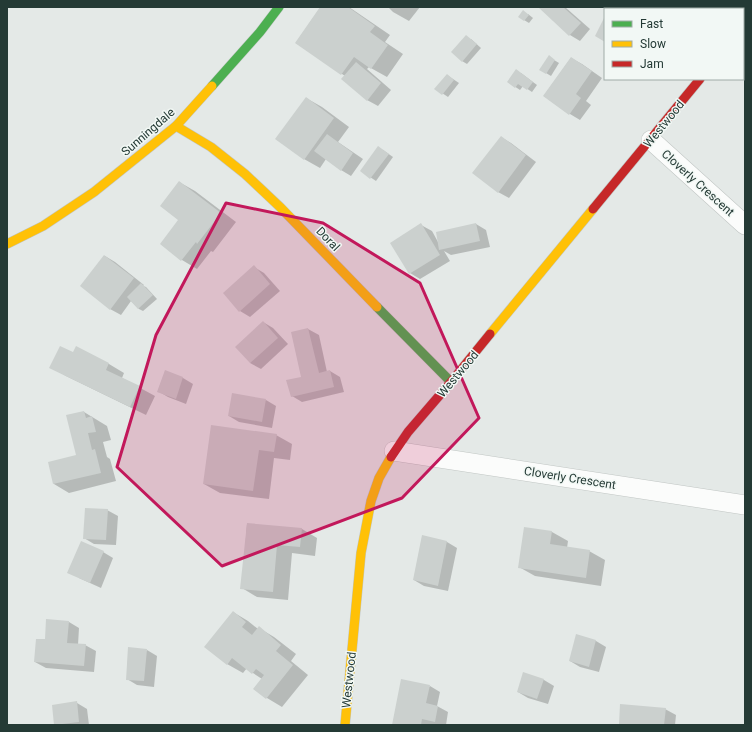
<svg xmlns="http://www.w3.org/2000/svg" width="752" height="732" viewBox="0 0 752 732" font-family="Roboto,sans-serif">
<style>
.shadow{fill:#0003}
.building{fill:#cbd0ce}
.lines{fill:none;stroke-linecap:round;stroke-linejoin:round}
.street-casing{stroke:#c1c6c4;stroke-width:20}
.fast-casing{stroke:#c0c6c4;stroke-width:10}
.slow-casing{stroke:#c0c6c4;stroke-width:10}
.jam-casing{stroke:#c0c6c4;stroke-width:10}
.street{stroke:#fbfcfb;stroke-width:19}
.fast{stroke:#4caf50;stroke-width:9}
.slow{stroke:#ffc107;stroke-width:9}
.jam{stroke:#c62828;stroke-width:9}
.marked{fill:#c2185b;fill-opacity:0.2;stroke:#c2185b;stroke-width:3;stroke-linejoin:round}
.labels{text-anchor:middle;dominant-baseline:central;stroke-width:3;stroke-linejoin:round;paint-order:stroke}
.street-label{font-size:12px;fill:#243a35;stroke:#f2f8f5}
</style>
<rect width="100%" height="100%" fill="#e4e9e7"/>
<!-- shadow -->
<g class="shadow">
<polygon points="321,7 349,7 390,35 385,42 403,54 387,77 369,67 367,69 391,90 378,106 367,100 345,76 296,43"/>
<polygon points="388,7 420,7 409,21 393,12"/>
<polygon points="539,7 565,7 590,29 580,41 570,35"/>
<polygon points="528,14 533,18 529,23 524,20"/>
<polygon points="471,39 481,48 467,64 462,61"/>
<polygon points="571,58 582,64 602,78 586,101 591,105 580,120 570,114 544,96"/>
<polygon points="554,60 559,63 551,76 541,70"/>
<polygon points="521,73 537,85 532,92 523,86 520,90 508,82"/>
<polygon points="447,75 459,83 448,97 436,89"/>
<polygon points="306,98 322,107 349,127 338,142 363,159 351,176 341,170 326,159 320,168 304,159"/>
<polygon points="501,137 511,143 536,162 509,198 498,192"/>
<polygon points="383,150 393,157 376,181 361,171"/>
<polygon points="179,182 195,191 236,222 213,252 211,251 197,269 182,260 161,244 180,220"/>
<polygon points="476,224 486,230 490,247 451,255 444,251 450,261 420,279 410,273 421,225 432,231 438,242"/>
<polygon points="105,256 115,262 144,285 143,286 146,287 157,299 143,311 139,309 131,301 121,315 110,309"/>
<polygon points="254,267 264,273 280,291 250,317 240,311"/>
<polygon points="263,322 273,328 288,344 261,369 250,363"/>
<polygon points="308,329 319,335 327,372 330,371 340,377 344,392 302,402 292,396 302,377"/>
<polygon points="76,348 109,364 124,373 122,378 155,396 146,415 66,376 51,367 73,354"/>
<polygon points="165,372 183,378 193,384 186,404 168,397 158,391"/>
<polygon points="266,400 276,406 272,428 239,422 229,416"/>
<polygon points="84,412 107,426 111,440 103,442 107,457 110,459 116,481 69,493 54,484 49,463 77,456"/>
<polygon points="276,435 292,444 290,460 274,458 269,499 220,493 204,484"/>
<polygon points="107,510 118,516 116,545 94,544 84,538"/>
<polygon points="247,524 302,529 317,538 315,556 292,553 288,600 257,597 242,588"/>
<polygon points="525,529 552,532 568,541 567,548 589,551 605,560 601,586 535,576 519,567"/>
<polygon points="423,536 447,542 457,548 448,591 424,586 414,580"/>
<polygon points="103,552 113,558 101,588 79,578"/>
<polygon points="233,612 248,621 258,629 259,628 274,637 296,654 291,661 308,675 282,707 267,698 254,689 262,679 253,673 247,668 243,673 227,664"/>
<polygon points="69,622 79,628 78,645 85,645 96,651 94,672 46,668 35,662 45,640"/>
<polygon points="577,635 596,641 606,647 599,672 580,667 570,661"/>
<polygon points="147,650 157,656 154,687 137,685 127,679"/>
<polygon points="524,674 544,680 554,686 548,704 528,698 518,692"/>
<polygon points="430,686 440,692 437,706 448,712 446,725 433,724 433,725 393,725"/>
<polygon points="77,703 87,709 89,725 57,725 55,724"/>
<polygon points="665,709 676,715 675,725 620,725"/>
</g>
<!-- building -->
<g class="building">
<polygon points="320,7 348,7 375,26 370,32 388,45 371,69 354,57 341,75 295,43"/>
<polygon points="538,7 563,7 581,23 569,36"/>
<polygon points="616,7 657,7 660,9 614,9"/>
<polygon points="523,10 529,15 524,21 518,17"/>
<polygon points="605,16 605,42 595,36"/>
<polygon points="466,35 477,44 462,62 451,52"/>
<polygon points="549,55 555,60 546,74 539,70"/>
<polygon points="571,57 592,71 576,94 581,98 569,115 543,96"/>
<polygon points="356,62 381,83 367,101 341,79"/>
<polygon points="516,69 533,82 527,90 518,84 515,88 507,82"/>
<polygon points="447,74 454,80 442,95 434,89"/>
<polygon points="306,97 334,118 304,160 275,139"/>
<polygon points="327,134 353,153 341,171 314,151"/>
<polygon points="501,136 526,155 498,193 472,173"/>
<polygon points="378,146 389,154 370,179 360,171"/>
<polygon points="179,181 221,213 197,244 196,242 181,261 160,244 178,220 160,206"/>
<polygon points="421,223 440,255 409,274 390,243"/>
<polygon points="476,223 480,241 439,250 436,232"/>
<polygon points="104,255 134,278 110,310 80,286"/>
<polygon points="254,265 270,284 239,312 223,293"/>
<polygon points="141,283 153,295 138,309 127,297"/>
<polygon points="263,321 278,338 250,363 235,347"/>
<polygon points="308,328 319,373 330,370 334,387 291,397 286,380 301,377 291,332"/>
<polygon points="60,346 73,352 76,346 109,363 106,370 140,386 130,407 49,368"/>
<polygon points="165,370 183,377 176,399 157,392"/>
<polygon points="232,393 266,399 262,422 228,416"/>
<polygon points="84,411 86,418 92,416 96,432 88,433 92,450 95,449 101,473 53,484 48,462 76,455 66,415"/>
<polygon points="211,425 277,434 274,452 259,450 253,491 203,484"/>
<polygon points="85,508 108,509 106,540 83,539"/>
<polygon points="247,523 302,528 300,547 277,545 273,592 240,589"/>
<polygon points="524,527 552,531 550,544 590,550 586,578 518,568"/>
<polygon points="422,535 447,541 438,586 413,580"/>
<polygon points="81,541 104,551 90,583 67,573"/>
<polygon points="233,611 246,622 242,627 252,635 259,626 281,645 276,651 293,665 266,699 253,689 264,675 256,669 252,674 232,658 227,665 204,647"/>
<polygon points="46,619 69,621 67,643 86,644 84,666 34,662 36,639 45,639"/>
<polygon points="576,634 596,640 589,667 569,661"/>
<polygon points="128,647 147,649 144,681 126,680"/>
<polygon points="523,672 544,679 537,699 517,692"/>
<polygon points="401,679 430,685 426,703 438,706 435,722 422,719 421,725 392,725"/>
<polygon points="77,701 79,722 54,725 52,705"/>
<polygon points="620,704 666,708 664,725 619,725"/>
</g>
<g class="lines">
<defs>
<g id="street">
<polyline points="743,26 745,24"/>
<polyline points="651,140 745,225"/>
<polyline points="394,451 745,505"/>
</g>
<g id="fast">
<polyline points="212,86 260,32 279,7"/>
<polyline points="377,307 451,382"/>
</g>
<g id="slow">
<polyline points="176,126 211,147 245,174 280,207 377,307"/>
<polyline points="7,244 43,226 94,192 176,126 212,86"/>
<polyline points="490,334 593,209"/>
<polyline points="345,725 361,553 371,501 379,478 391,457"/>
</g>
<g id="jam">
<polyline points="593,209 700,79"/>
<polyline points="391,457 408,432 451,382 490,334"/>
</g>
</defs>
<!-- street casing -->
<use href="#street" class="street-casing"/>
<!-- fast casing -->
<use href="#fast" class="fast-casing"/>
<!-- slow casing -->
<use href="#slow" class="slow-casing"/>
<!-- jam casing -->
<use href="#jam" class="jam-casing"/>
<!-- street -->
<use href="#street" class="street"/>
<!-- fast -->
<use href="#fast" class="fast"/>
<!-- slow -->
<use href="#slow" class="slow"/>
<!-- jam -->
<use href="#jam" class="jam"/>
</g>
<!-- marked area -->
<path class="marked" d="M226,203l97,20 97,60 59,135 -77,80 -180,68 -105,-99 39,-132z"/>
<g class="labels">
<!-- street labels -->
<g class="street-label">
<text transform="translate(664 124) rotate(-51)">Westwood</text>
<text transform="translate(148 132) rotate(-41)">Sunningdale</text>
<text transform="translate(698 183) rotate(42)">Cloverly Crescent</text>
<text transform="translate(328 239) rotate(46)">Doral</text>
<text transform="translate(458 374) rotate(-50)">Westwood</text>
<text transform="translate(570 478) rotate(9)">Cloverly Crescent</text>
<text transform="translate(349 680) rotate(-84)">Westwood</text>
</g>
</g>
<!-- border -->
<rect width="752" height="732" fill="none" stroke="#243a35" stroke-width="16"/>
<!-- legend -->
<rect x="604" y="8" width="140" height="72" fill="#f2f8f5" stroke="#a0aca8"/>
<rect x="612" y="21" width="20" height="6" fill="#4caf50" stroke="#a0aca8"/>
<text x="640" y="28" font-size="12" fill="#243a35">Fast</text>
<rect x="612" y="41" width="20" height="6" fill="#ffc107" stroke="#a0aca8"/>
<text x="640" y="48" font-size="12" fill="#243a35">Slow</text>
<rect x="612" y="61" width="20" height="6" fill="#c62828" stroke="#a0aca8"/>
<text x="640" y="68" font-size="12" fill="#243a35">Jam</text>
</svg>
